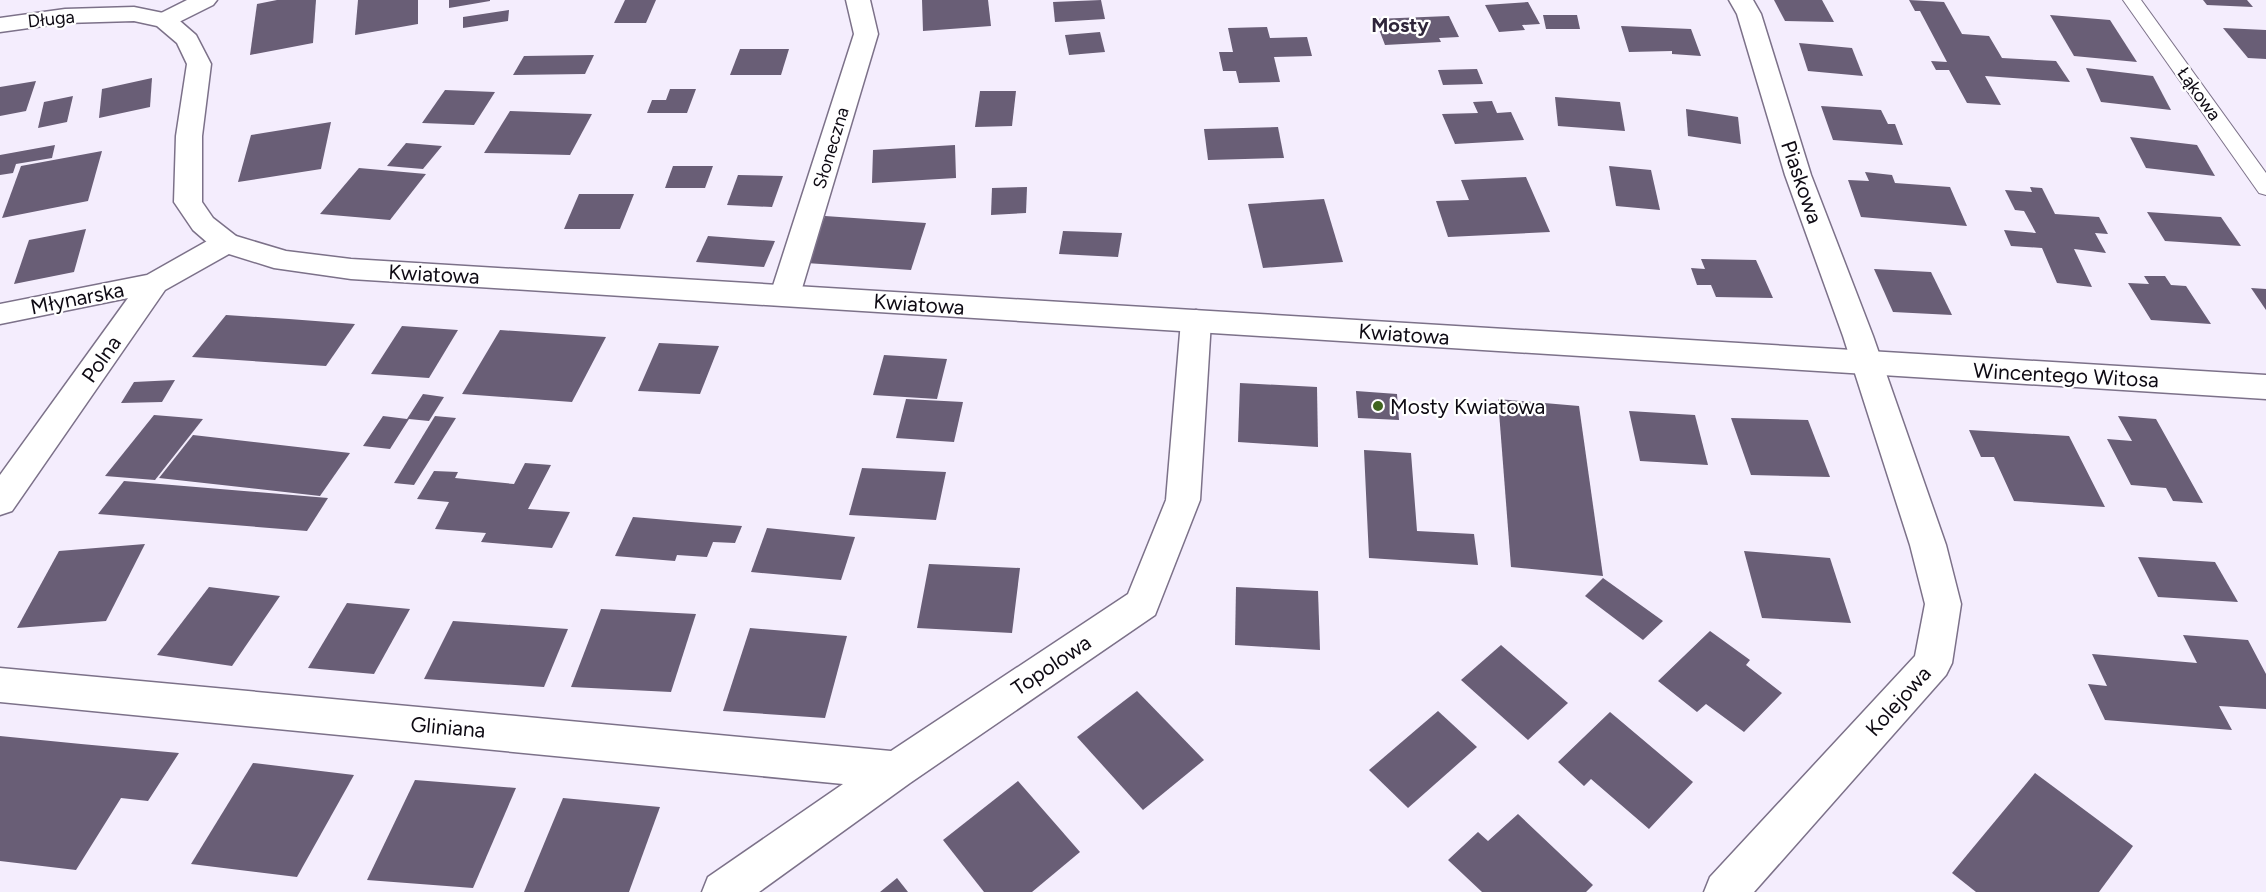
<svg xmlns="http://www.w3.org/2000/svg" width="2266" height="892" viewBox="0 0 2266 892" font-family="Figtree,sans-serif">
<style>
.building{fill:#695e76}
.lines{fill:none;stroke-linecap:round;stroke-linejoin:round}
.lane-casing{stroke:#7c7189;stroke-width:2}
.street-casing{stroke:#7c7189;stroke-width:3}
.secondary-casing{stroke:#7c7189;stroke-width:3}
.lane{fill:#fff;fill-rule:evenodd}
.street{fill:#fff;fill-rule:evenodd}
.secondary{fill:#fff;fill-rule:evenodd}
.poi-dot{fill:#40651f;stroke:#fff;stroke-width:2}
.labels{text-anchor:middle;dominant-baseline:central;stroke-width:4.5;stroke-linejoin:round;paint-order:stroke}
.far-street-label{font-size:18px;fill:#0e0a13;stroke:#fff}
.far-quarter-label{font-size:20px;font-weight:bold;fill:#2e2539;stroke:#fff}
.street-label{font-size:21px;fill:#0e0a13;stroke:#fff}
.poi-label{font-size:21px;fill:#0e0a13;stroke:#fff;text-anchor:start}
</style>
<rect width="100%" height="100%" fill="#f4edfd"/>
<!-- building -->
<g class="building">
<polygon points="277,0 316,0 313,43 250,55 257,4"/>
<polygon points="358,0 418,0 418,24 355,35"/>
<polygon points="449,0 490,0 490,1 449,8"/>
<polygon points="625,0 656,0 646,23 614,23"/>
<polygon points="922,0 988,0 991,26 923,31"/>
<polygon points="1101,0 1105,19 1055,22 1053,2"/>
<polygon points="1774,0 1822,0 1834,22 1785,21"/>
<polygon points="1909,0 1944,2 1962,34 1989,36 2002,58 2056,61 2070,82 1985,76 2001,105 1967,103 1949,70 1936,70 1931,61 1947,62 1920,11 1915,11"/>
<polygon points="2203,0 2247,0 2253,7 2207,5"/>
<polygon points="1528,2 1540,24 1522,25 1525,30 1499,32 1485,5"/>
<polygon points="509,10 508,21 463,28 463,17"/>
<polygon points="1543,15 1577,15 1580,29 1546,29"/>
<polygon points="2050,15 2110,20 2137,62 2074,56"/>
<polygon points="1449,16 1459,37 1439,38 1441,42 1385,45 1375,19"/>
<polygon points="1621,26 1691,29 1701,56 1672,54 1672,51 1629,52"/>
<polygon points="1267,27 1270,38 1307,37 1312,56 1274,57 1280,82 1239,83 1236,71 1223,71 1219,52 1233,52 1228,28"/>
<polygon points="2223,28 2266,30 2266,59 2248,58"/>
<polygon points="1100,32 1105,52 1069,55 1065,35"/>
<polygon points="1799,43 1852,48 1863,76 1808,71"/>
<polygon points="740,49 789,49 781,75 730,75"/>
<polygon points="594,55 585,74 513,75 524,56"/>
<polygon points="2086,68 2153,76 2171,110 2101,102"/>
<polygon points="1477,69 1483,84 1443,85 1438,70"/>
<polygon points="152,78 150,107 99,118 102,89"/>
<polygon points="36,81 26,111 0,116 0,87"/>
<polygon points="670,89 696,89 687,113 647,113 652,100 666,100"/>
<polygon points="445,90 495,92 474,125 422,123"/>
<polygon points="980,91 1016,91 1012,126 975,127"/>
<polygon points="73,96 67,122 38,128 44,102"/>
<polygon points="1555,97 1620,102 1625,131 1558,126"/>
<polygon points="1492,101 1497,113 1511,112 1524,140 1455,144 1442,114 1478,113 1473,102"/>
<polygon points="1821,106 1881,110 1888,124 1895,124 1903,145 1833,140"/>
<polygon points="1686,109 1738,117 1741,144 1688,136"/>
<polygon points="510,111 592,114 570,155 484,153"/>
<polygon points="331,122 321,169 238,182 251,135"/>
<polygon points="1278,127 1284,158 1208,160 1204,129"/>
<polygon points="2130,137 2197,145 2215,176 2146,168"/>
<polygon points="406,143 442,146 423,169 387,166"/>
<polygon points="55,145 52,158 16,164 13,173 0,175 0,155"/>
<polygon points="955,145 956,178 872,183 873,150"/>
<polygon points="102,151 88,201 2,218 21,166"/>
<polygon points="673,166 713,166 705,188 665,188"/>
<polygon points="1609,166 1651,170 1660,210 1616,206"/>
<polygon points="359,168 426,174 390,220 320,214"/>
<polygon points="1865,172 1892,175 1895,183 1950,187 1967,226 1861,217 1848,180 1869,181"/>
<polygon points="738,175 783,176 772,207 727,205"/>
<polygon points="1526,177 1550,232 1448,237 1436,201 1469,200 1461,180"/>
<polygon points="1027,187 1026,213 991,215 992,188"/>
<polygon points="2030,187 2042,188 2055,214 2099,217 2108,234 2095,233 2106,253 2074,249 2092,287 2057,283 2042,248 2011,246 2004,230 2036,233 2024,211 2015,210 2005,190 2032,192"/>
<polygon points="579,194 634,194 620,229 564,229"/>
<polygon points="1324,199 1343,262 1263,268 1248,204"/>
<polygon points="2147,212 2221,217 2241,246 2165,241"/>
<polygon points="825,216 926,223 911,270 806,263"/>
<polygon points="86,229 74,272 14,284 29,240"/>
<polygon points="1063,231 1122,233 1118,257 1059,254"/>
<polygon points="708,236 775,241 764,267 696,262"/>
<polygon points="1701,259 1756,260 1773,298 1716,297 1711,285 1697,285 1691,268 1705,269"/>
<polygon points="1874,269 1931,272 1952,315 1893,312"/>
<polygon points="2144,276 2165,276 2171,285 2186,286 2211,324 2151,320 2128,283 2149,284"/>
<polygon points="2251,288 2266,289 2266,310"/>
<polygon points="226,315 289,319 355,324 326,366 192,357"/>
<polygon points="402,326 458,330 429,378 371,374"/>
<polygon points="500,330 606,337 572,402 462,394"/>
<polygon points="659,343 719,346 700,394 638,391"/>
<polygon points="884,355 947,359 937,399 873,395"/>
<polygon points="175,380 162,402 121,403 134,382"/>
<polygon points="1240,383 1317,387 1318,447 1238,442"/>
<polygon points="1356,391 1397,394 1399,420 1358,418"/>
<polygon points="423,394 444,397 429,421 409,419 390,449 363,446 383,416 407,419"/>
<polygon points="906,399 963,402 954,442 896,438"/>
<polygon points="1498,399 1579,406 1603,576 1511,567"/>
<polygon points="1629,411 1695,415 1708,465 1640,461"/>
<polygon points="154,415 203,419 155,480 105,476"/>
<polygon points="435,416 456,418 414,485 394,483"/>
<polygon points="2118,416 2156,419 2203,503 2173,501 2166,488 2131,485 2107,439 2132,441"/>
<polygon points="1731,418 1808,420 1830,477 1751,475"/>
<polygon points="1969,430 2069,436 2105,507 2014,501 1994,457 1981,457"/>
<polygon points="193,435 350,453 320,496 159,478"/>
<polygon points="1364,450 1411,453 1417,531 1474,534 1478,565 1369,558"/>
<polygon points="525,463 551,465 528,509 570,512 552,548 481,542 486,533 435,529 449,502 417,499 434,471 458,472 455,478 514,484"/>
<polygon points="862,468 946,472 936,520 849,515"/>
<polygon points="124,481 328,498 307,531 98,514"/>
<polygon points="633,517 691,522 742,526 735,543 713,542 707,557 677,555 675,561 615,556"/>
<polygon points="767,528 855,537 841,580 751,572"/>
<polygon points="145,544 106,621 17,628 59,551"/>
<polygon points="1744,551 1830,558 1851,623 1762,618"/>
<polygon points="2138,557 2215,562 2238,602 2158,597"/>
<polygon points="929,564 1020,568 1012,633 917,628"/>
<polygon points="1603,578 1663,621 1643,640 1585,596"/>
<polygon points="209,587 280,596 232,666 157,655"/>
<polygon points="1236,587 1318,591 1320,650 1235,645"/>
<polygon points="347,603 410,609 374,674 308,668"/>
<polygon points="601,609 696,614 671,692 571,687"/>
<polygon points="453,621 568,629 544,687 424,679"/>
<polygon points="750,628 847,636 825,718 723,711"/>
<polygon points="1710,631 1750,660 1746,665 1782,693 1744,732 1706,704 1697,712 1658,681"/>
<polygon points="2183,635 2248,640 2266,674 2266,709 2219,706 2232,730 2105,720 2088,684 2107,686 2092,654 2197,663"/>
<polygon points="1501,645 1568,703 1528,740 1461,680"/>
<polygon points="1137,691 1204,760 1143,810 1077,737"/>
<polygon points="1438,711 1477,747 1408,808 1369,770"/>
<polygon points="1610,712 1693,782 1649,829 1591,779 1584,786 1558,762"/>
<polygon points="0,736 81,744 179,753 148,801 121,798 76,870 0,861"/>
<polygon points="253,763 354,775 297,877 191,864"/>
<polygon points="2035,773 2133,846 2099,892 1976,892 1952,873"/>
<polygon points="415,780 516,788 473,888 367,880"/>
<polygon points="1018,781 1080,852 1032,892 984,892 943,840"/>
<polygon points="563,798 660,807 629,892 524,892"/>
<polygon points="1518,814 1593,885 1586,892 1482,892 1448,860 1478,832 1488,841"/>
<polygon points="897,878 908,892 880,892"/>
</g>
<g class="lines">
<defs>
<polygon id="lane" points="2123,0 2141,0 2266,173 2266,195 2259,193"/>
<g id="street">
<polygon points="187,0 217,0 213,5 173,25 157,25 153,20 157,15"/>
<polygon points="846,0 870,0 878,34 800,295 795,302 785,305 775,302 770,295 854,34"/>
<polygon points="1729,0 1753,0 1761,14 1811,175 1873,336 1946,545 1961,604 1952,663 1946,675 1754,892 1704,892 1710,877 1915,656 1925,604 1910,545 1843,336 1785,175 1737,14"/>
<polygon points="226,234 236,236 240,243 236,250 165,290 12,511 0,515 0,475 128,298 0,324 0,304 147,275 216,236"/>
<polygon points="1196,310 1207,314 1211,321 1200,500 1155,615 910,783 759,892 702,892 708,877 843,784 0,702 0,668 891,751 1128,594 1166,500 1181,321 1185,314"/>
</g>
<polygon id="secondary" points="134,7 173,15 196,35 211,64 202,136 202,202 213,218 236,236 286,251 351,259 2266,375 2266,399 351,279 274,268 216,250 193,230 174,202 176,136 187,64 177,43 157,26 134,21 65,23 0,32 0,18 65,9"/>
</defs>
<!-- lane casing -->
<use href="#lane" class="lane-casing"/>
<!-- street casing -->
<use href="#street" class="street-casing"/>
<!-- secondary casing -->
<use href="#secondary" class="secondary-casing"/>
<!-- lane -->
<use href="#lane" class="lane"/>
<!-- street -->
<use href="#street" class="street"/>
<!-- secondary -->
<use href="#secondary" class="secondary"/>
</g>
<!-- markers -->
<circle class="poi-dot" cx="1378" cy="406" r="6"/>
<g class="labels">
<!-- far-street labels -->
<g class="far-street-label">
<text transform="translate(51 19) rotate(-6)">Długa</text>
<text transform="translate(2199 94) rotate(54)">Łąkowa</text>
<text transform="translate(831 148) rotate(-73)">Słoneczna</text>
</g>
<!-- far-quarter labels -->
<g class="far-quarter-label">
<text x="1400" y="25">Mosty</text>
</g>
<!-- street labels -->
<g class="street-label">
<text transform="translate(1802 182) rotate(71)">Piaskowa</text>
<text transform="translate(434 274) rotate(3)">Kwiatowa</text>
<text transform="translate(77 298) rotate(-11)">Młynarska</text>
<text transform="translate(919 304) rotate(4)">Kwiatowa</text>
<text transform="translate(1404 334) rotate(4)">Kwiatowa</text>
<text transform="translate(101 359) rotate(-55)">Polna</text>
<text transform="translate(2066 375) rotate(3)">Wincentego Witosa</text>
<text transform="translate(1051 665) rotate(-34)">Topolowa</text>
<text transform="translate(1898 701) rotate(-48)">Kolejowa</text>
<text transform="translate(448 727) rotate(5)">Gliniana</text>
</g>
<!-- poi labels -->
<g class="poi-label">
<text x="1390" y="406">Mosty Kwiatowa</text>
</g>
</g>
</svg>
